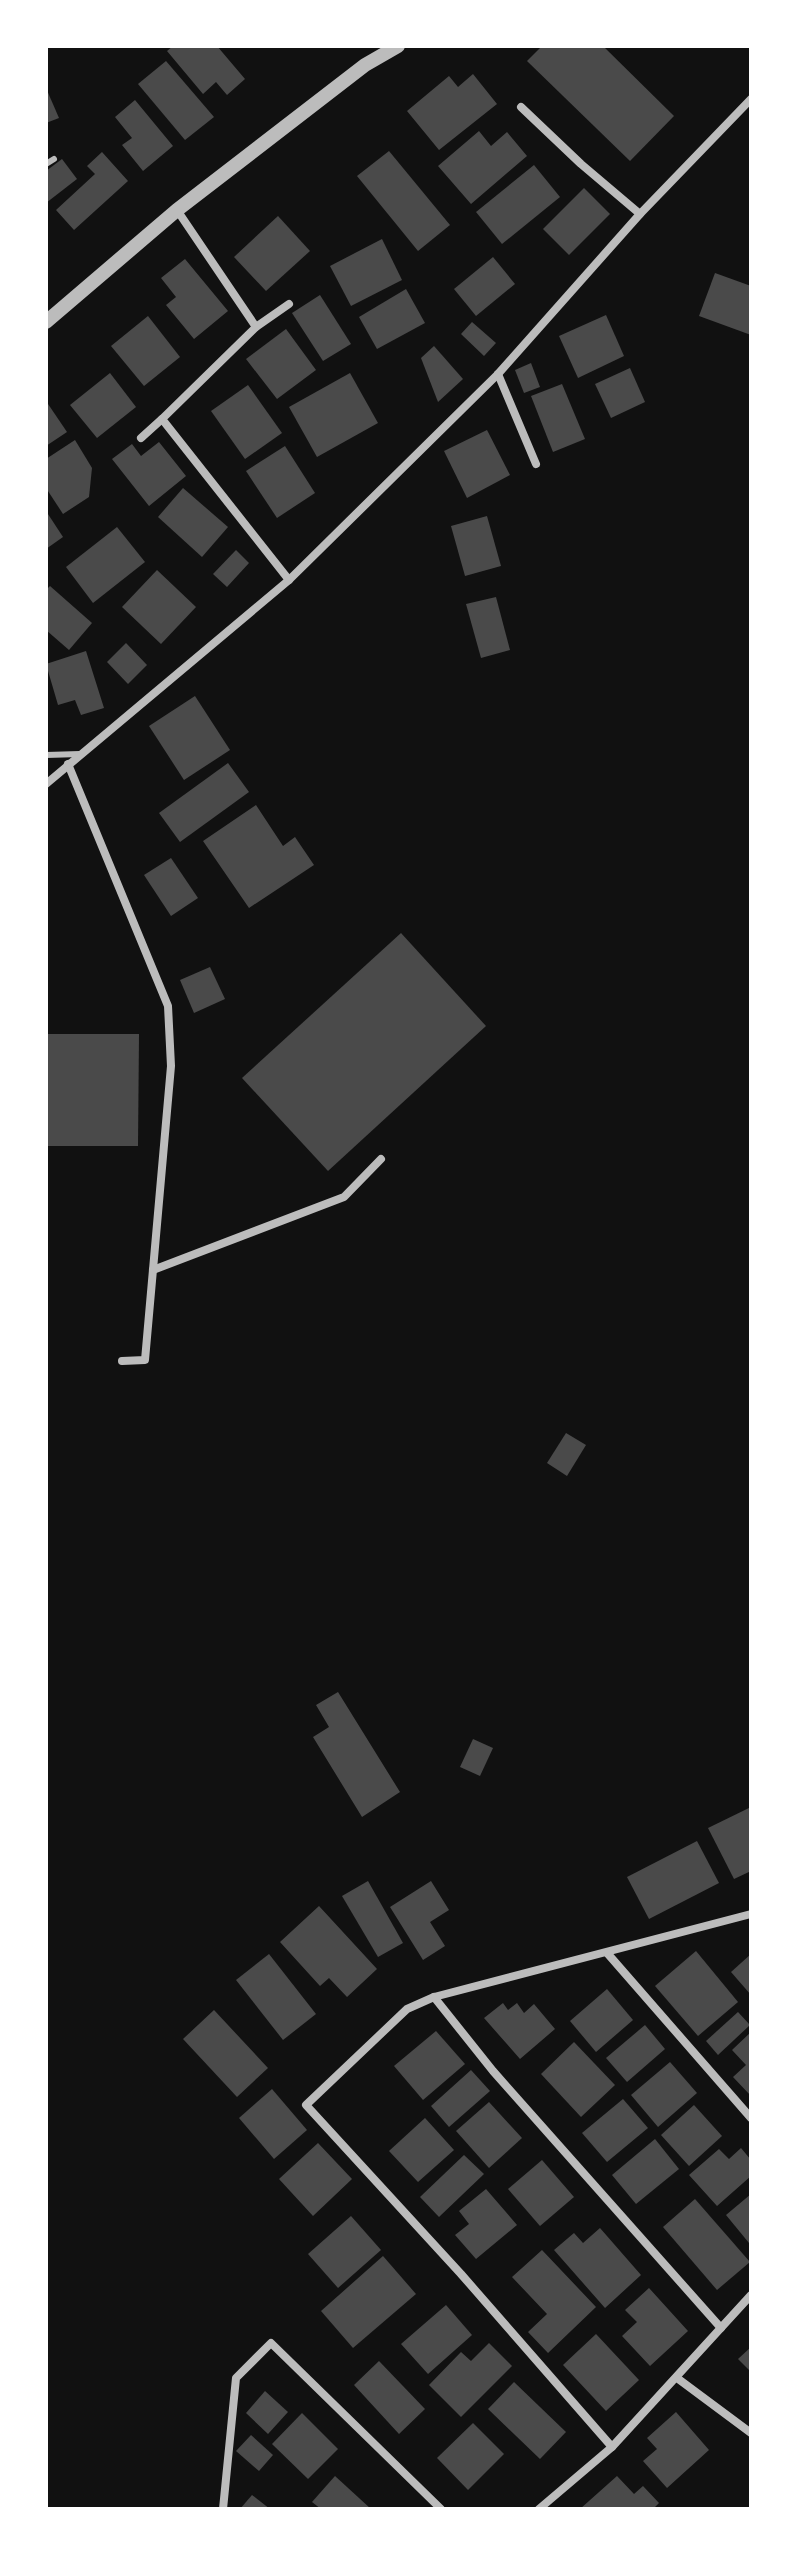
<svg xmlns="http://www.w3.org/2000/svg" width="797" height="2555" viewBox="0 0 797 2555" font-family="'Public Sans',sans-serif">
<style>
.building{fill:#4a4a4a}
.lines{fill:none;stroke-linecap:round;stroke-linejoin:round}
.service{stroke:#bcbcbc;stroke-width:6}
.minor{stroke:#bcbcbc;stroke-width:8}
.tertiary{stroke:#bcbcbc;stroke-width:14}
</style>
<rect width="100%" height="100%" fill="#111"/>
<!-- building -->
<g class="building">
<polygon points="173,46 217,46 245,79 227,95 216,82 203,94 167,51"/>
<polygon points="542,46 603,46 674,116 630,161 527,61"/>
<polygon points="166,61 214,117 185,140 138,84"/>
<polygon points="473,74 497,104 439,150 407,111 449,76 458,87"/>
<polygon points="46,88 59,118 46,123"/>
<polygon points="135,100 173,146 143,171 122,145 132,138 115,117"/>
<polygon points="479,131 491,146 507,132 527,156 471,204 438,166"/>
<polygon points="389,151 450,225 418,251 357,176"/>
<polygon points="102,152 128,181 74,230 56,210 95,174 87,166"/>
<polygon points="62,159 77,179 46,203 46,171"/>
<polygon points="534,165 560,197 502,244 476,212"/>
<polygon points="584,188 610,214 569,255 543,229"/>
<polygon points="278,216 310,251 266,291 234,257"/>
<polygon points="382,239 402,280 351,306 330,266"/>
<polygon points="493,257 515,284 476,316 454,289"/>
<polygon points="185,259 228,311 194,339 166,305 176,297 161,278"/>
<polygon points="715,273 751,286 751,335 699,316"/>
<polygon points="406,289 425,323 377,349 359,317"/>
<polygon points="320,295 351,344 323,361 292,313"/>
<polygon points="606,315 624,356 578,378 559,336"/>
<polygon points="148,316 180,357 144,386 111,346"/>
<polygon points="472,322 496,343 484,356 461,334"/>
<polygon points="286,329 316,370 277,399 246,359"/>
<polygon points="434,346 463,379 438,402 421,358"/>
<polygon points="531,363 540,387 524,393 515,370"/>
<polygon points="630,368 645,402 611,418 595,384"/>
<polygon points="110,373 136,407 97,438 70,405"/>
<polygon points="350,373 378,423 317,457 289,407"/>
<polygon points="562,384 585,439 553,452 531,396"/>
<polygon points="248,385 282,433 245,459 211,411"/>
<polygon points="46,401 67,432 46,446"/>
<polygon points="487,430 510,475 467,498 444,451"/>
<polygon points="75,440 92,468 89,497 63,514 46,488 46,459"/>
<polygon points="159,442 186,476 149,506 112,459 132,444 141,456"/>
<polygon points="285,446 315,493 277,518 246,471"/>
<polygon points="183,488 228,527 202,557 158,517"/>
<polygon points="46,511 63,537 46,549"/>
<polygon points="487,516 501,566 465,576 451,526"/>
<polygon points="117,527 145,562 93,603 66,567"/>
<polygon points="236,550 249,563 227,587 213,574"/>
<polygon points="157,570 196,607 161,644 122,607"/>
<polygon points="50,586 92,623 69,650 46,630 46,590"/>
<polygon points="496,597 510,650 481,658 466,604"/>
<polygon points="126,643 147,665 128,684 107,662"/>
<polygon points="86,651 104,708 81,715 75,700 58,705 46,664"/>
<polygon points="195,696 230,750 184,780 149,726"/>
<polygon points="228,763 249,792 180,842 159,813"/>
<polygon points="256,805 283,846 295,837 314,865 249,908 203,841"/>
<polygon points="171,858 198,898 171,916 144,875"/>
<polygon points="401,933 486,1026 328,1171 242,1078"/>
<polygon points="210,967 225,999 194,1013 180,980"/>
<polygon points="46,1034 139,1034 138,1146 46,1146"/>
<polygon points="566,1433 586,1445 567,1476 547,1463"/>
<polygon points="338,1692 400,1792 362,1817 313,1737 329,1727 316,1705"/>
<polygon points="473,1739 493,1748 480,1776 460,1767"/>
<polygon points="751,1807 751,1871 734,1879 708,1828"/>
<polygon points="697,1841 719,1883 649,1919 627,1877"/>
<polygon points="368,1881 403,1943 378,1957 342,1896"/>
<polygon points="431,1881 449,1910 430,1922 445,1946 423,1960 390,1907"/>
<polygon points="319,1906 377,1969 347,1997 329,1978 320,1986 280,1942"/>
<polygon points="696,1951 738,2002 698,2036 655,1986"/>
<polygon points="269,1954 316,2014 283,2040 236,1980"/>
<polygon points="751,1954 751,1995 731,1972"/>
<polygon points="607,1989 633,2020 596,2052 570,2021"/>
<polygon points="503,2003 508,2010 517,2003 524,2013 534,2004 555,2029 520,2059 484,2018"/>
<polygon points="214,2010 268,2068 237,2097 183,2039"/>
<polygon points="738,2012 750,2025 718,2055 706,2041"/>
<polygon points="645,2025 665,2049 627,2082 606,2058"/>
<polygon points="436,2031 465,2064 423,2100 394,2066"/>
<polygon points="751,2032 751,2096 733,2077 746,2065 732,2050"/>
<polygon points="574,2042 615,2085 581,2117 541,2074"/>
<polygon points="670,2062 697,2093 658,2127 631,2095"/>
<polygon points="471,2070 490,2091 449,2127 431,2106"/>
<polygon points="272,2089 307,2130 274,2159 239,2118"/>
<polygon points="623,2099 648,2128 607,2162 582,2133"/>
<polygon points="489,2102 522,2138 489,2168 456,2131"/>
<polygon points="694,2105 722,2136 689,2166 661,2135"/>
<polygon points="425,2118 454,2150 418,2182 389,2151"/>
<polygon points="655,2139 679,2169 636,2204 612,2175"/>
<polygon points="318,2143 352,2179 313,2216 279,2179"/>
<polygon points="741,2148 751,2160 751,2176 717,2206 689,2175 719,2149 729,2159"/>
<polygon points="464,2155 484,2174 439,2217 420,2197"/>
<polygon points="542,2160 574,2197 540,2226 508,2189"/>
<polygon points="486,2189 517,2225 476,2259 455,2235 469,2224 459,2211"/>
<polygon points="751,2194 751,2241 749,2243 726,2215"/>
<polygon points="695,2199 750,2262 717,2290 663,2227"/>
<polygon points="351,2216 381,2250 338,2288 308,2254"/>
<polygon points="600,2228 641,2275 605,2308 554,2250 574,2233 583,2243"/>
<polygon points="542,2250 596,2307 548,2353 528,2332 547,2314 512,2277"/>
<polygon points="383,2256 416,2294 353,2348 321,2311"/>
<polygon points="649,2288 688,2331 650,2366 622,2336 637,2322 625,2310"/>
<polygon points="446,2305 472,2335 428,2374 401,2344"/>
<polygon points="596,2334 639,2380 606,2411 563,2365"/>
<polygon points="489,2343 512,2366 461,2417 429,2385 461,2352 471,2361"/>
<polygon points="751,2347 751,2372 738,2359"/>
<polygon points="379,2361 425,2409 399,2434 354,2385"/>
<polygon points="514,2382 566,2432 540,2459 488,2409"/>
<polygon points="265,2391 288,2412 268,2434 246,2413"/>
<polygon points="676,2412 709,2450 667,2488 643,2461 657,2449 647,2438"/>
<polygon points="302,2413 338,2449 308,2479 272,2444"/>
<polygon points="473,2423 504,2454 468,2490 437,2458"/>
<polygon points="251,2435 273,2455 259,2471 236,2451"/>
<polygon points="335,2476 371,2509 321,2509 312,2502"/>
<polygon points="617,2476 634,2494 643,2486 659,2503 653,2509 580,2509"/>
<polygon points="252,2495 270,2509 240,2509"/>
</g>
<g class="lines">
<!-- service -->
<g class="service">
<polyline points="46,164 54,159"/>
<polyline points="46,755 80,754"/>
</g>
<!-- minor -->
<g class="minor">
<polyline points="521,107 581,164 640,214"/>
<polyline points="177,210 256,327 162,419 289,580"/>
<polyline points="256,327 289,304"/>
<polyline points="498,374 536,464"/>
<polyline points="141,438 162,419"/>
<polyline points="68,764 168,1006 171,1066 145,1360 122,1361"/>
<polyline points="46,784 289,580 498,374 640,214 751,99"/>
<polyline points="153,1270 344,1197 381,1159"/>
<polyline points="608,1954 751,2118"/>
<polyline points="434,1997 493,2071 721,2328"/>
<polyline points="677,2378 751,2433"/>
<polyline points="612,2447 461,2274 306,2105 407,2009 434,1997 751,1914"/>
<polyline points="223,2509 236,2378 271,2343 441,2509"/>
<polyline points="539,2509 612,2447 751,2295"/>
</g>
<!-- tertiary -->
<polyline class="tertiary" points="46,322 177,210 365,65 398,46"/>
</g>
<!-- border -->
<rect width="797" height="2555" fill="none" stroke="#ffffff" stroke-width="96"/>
</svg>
